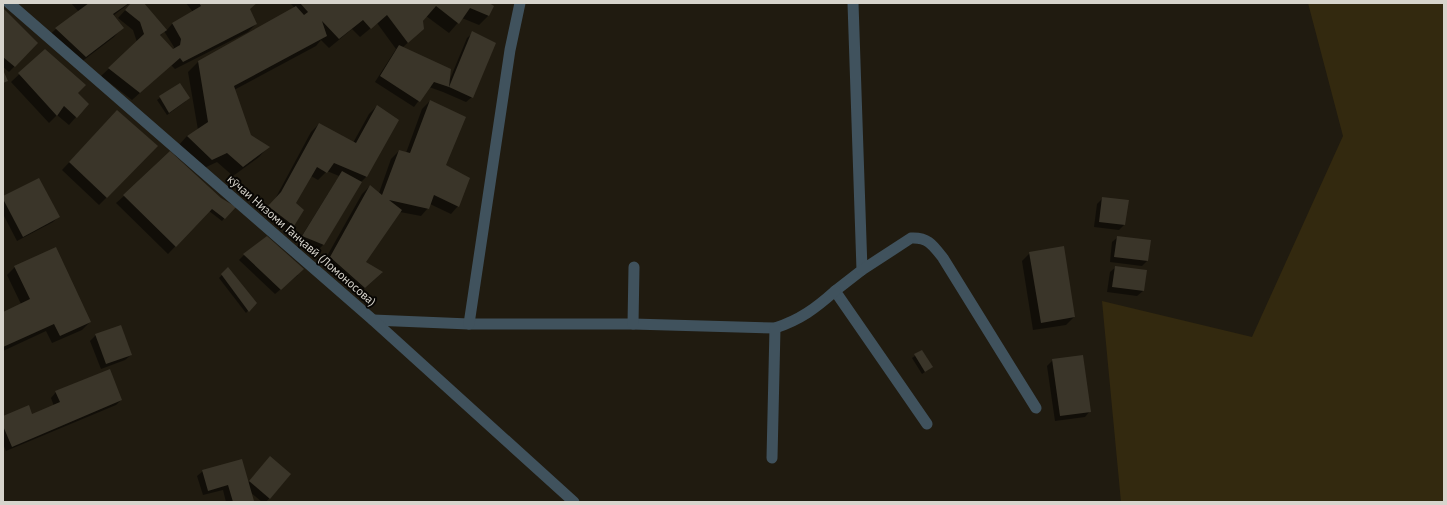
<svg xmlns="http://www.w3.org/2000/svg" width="1447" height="505" viewBox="0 0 1447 505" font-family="'PT Sans',sans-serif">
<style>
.grass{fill:#33290f}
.shadow{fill:#0007;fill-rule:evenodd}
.building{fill:#3a3529}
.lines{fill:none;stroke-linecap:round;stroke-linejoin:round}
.service{stroke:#40525d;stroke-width:11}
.minor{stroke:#40525d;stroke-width:11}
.labels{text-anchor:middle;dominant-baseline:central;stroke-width:4;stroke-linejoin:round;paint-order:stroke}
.street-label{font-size:12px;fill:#d7d4cc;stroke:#080603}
</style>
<rect width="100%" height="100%" fill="#201b10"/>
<!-- grass -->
<polygon class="grass" points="1308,3 1444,3 1444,502 1121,502 1102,301 1252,337 1343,136"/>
<!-- shadow -->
<g class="shadow">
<polygon points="71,3 130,3 114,15 123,27 114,37 76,66 46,38 56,29 79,12"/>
<path d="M132,3h11l23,28 6,-7 21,-12 -7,-9h70l-7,6 7,15 -8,8 -73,37 -4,-4 -39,35 -31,-24 36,-34 -4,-12 -15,-12zM164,31l10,16 -1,4 -13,-15z"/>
<polygon points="290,3 488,3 488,16 479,25 462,18 449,33 426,16 413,38 402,48 450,79 467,38 473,33 472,97 466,102 443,92 429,87 414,107 375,82 396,49 377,23 360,37 352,29 329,48 321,40 316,46 234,90 250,136 268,147 259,157 233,176 217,162 202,169 178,146 187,136 198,130 188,72 198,62 295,8"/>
<polygon points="3,9 37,43 9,72 3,67"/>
<polygon points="45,50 77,93 76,117 69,125 57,115 49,123 11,82"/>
<polygon points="179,84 186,101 167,115 157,100"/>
<polygon points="430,101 445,165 458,206 451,214 430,204 428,208 421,216 400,212 365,262 382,273 357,295 322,265 362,194 370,186 379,193 391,159 399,151 406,153 422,109"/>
<polygon points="377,106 366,177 360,183 323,245 318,250 298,242 339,176 327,171 318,180 311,176 294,204 293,225 288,231 263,212 274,201 311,132 319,124 353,143 369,114"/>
<polygon points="109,120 107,197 99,205 62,170"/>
<polygon points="124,196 220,198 234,207 222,221 209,211 168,254 116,203"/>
<polygon points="3,197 58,217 53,222 17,241 3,214"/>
<polygon points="1103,198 1128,201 1124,225 1119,230 1094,227 1097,204"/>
<polygon points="1118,237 1147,261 1142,266 1110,262 1112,242"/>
<polygon points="1030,253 1074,317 1066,325 1033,330 1022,261"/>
<polygon points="244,255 298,275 275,294 239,260"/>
<polygon points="15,267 90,322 82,330 52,343 46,331 3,351 3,313 21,304 7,275"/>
<polygon points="1116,267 1146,271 1143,291 1137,296 1107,292 1110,272"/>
<polygon points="228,269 255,303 246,313 219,278"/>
<polygon points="96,335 131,355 125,360 101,369 90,341"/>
<polygon points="922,351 932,367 922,374 912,358"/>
<polygon points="1053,360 1090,411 1085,417 1055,421 1047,366"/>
<polygon points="56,392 121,400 116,405 6,451 3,444 3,417 32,415 54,406 51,398"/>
<polygon points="265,463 290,474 266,502 262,502 250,492 253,501 252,502 226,502 223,490 203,495 197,476 203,471 248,483"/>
</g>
<!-- building -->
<g class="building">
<polygon points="89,3 129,3 113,14 124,28 86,57 55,28"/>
<polygon points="131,3 144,3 167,30 160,35 173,49 180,45 181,39 172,23 201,6 199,3 257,3 250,9 257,24 183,62 180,58 140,93 108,68 144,34 140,22 125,10"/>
<polygon points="300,3 489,3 494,6 489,16 470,8 459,24 436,6 423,21 424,29 408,43 387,15 371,29 363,20 339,39 322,21 327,36 234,86 251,135 270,147 243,167 227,153 212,160 187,136 208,122 198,61 296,6 304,15 308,12"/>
<polygon points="3,8 38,43 15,67 3,57"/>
<polygon points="472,31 496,43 473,98 449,87"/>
<polygon points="399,45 451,69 449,87 434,82 420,102 380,76"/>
<polygon points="45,49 86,85 78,93 89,104 77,118 64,106 57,116 18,73"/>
<polygon points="3,70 8,81 3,83"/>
<polygon points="180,83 190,98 169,113 159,96"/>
<polygon points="430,100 466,117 446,165 470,178 459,207 434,195 429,209 389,200 402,210 366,262 383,272 365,288 330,257 370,185 382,195 399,150 410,153"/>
<polygon points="377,105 399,120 367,177 334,163 327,173 317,167 296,203 304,210 294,226 268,206 281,192 319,123 356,143"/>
<polygon points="117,110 158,146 107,198 69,162"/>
<polygon points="170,151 221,198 236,207 225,219 212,209 176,247 123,195"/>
<polygon points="342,171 362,182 324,245 302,236"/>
<polygon points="39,178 60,217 23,237 3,199 3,196"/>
<polygon points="1102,197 1129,200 1125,225 1099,222"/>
<polygon points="267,236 304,269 281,290 243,254"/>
<polygon points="1117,236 1151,240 1148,261 1114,257"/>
<polygon points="1064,246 1075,317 1041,323 1029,252"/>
<polygon points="56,247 91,322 60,336 54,324 3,347 3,312 30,299 14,266"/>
<polygon points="1115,266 1147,270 1144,291 1112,287"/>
<polygon points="228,267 257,303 249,312 221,274"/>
<polygon points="121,325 132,355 106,364 95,334"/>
<polygon points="922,350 933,367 925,372 914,354"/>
<polygon points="1083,355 1091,412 1060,416 1052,359"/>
<polygon points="110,369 122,400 12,447 3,426 3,416 29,405 32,414 60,402 55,391"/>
<polygon points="270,456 291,474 270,499 249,481"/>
<polygon points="242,459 254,501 233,502 228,485 208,491 202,470"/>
</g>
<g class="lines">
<!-- service -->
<g class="service">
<polyline points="853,3 862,270 835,291 927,424"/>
<path d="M862,270l49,-32c17,-1 22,7 32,20l93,150"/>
<path d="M373,320l96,4h164l142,4c25,-8 41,-20 60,-37"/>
<polyline points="469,324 510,50 520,3"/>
<polyline points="633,324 634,267"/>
<polyline points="772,458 775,328"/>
</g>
<!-- minor -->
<polyline class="minor" points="9,3 373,320 574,502"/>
</g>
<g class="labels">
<!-- street labels -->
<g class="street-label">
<text transform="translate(302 240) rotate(41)">кӯчаи Низоми Ганҷавӣ (Ломоносова)</text>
</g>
</g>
<!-- border -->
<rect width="1447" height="505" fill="none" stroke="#d7d4cc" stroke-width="8"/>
</svg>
